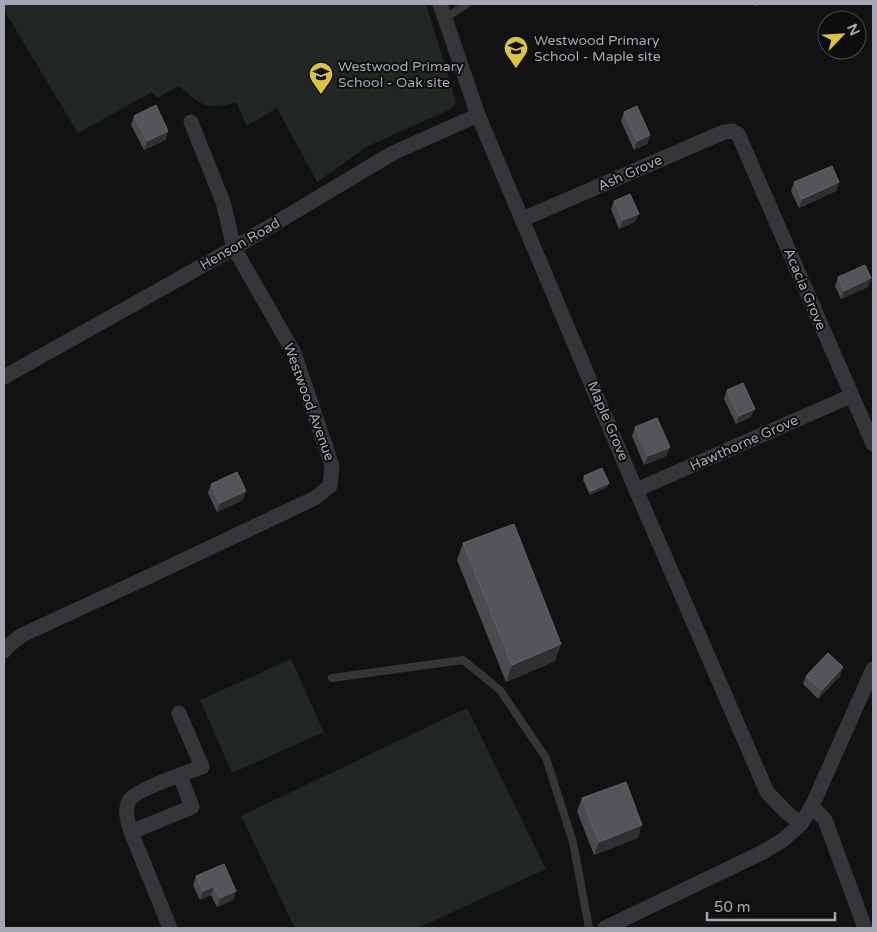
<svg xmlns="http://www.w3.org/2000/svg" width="877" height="932" viewBox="0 0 877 932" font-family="'Varela Round',sans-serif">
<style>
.green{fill:#212723}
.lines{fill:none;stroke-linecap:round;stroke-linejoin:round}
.lane{stroke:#35353a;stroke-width:8}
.street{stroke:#35353a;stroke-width:15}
.wall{fill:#4b4b4f}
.shaded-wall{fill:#303033}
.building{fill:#54555a;stroke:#616268}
.labels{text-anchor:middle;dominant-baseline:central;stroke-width:4;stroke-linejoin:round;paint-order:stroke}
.poi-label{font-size:14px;fill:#a5a7b2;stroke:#0d0d0e;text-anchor:start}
.street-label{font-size:14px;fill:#a5a7b2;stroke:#0d0d0e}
</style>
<rect width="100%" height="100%" fill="#121213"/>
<!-- green -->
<g class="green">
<path d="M4,4h422l30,98 -5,7 -83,37 -51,36 -40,-74 -30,18 -11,-24c-29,10 -36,2 -57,-16l-22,12 -5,-6 -74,41 -74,-123z"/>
<polygon points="291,659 324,732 232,773 200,700"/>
<polygon points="467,708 546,869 418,928 295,928 241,816"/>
</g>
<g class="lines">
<!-- lane -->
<g class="lane">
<polyline points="445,18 467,4"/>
<polyline points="332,678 463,660 500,690 546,758 573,842 589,928"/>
</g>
<!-- street -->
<g class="street">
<polyline points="440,4 478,115 636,490 767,792 786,812 801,824"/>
<polyline points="523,219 724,132 732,131 738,134 873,444"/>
<polyline points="4,377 234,248 393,153 478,115"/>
<polyline points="636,490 851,396"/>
<polyline points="4,651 8,646 22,635 150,576 315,498 330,486 332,466 294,353 234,248 223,202 191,122"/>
<polyline points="812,806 825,820 865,928"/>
<polyline points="131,832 192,807 180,776"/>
<path d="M170,928l-39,-96c-3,-10 -7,-21 -2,-31 5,-11 59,-29 73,-34l-23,-54"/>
<polyline points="605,928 761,853 783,840 801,824 812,806 873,669"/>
</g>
</g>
<!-- wall -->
<g class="wall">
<polygon points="624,112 650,135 647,144 634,150 621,121"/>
<polygon points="134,116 168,131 165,140 144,150 131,125"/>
<polygon points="794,182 839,182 836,191 799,208 791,191"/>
<polygon points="614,201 635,222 619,229 611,209"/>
<polygon points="838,277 868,287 841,299 835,286"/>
<polygon points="727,390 751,417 736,424 724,399"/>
<polygon points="635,427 670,447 666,456 644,465 632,436"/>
<polygon points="584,476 609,483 607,487 590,495 583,480"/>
<polygon points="211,484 243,500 217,512 208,493"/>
<polygon points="463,543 555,661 506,682 457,560"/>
<polygon points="843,667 840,676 818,699 803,684 806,676"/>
<polygon points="582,798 638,838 594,855 577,811"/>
<polygon points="196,876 236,891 233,900 217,907 211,895 200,900 193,885"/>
</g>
<!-- shaded-wall -->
<g class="shaded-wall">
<polygon points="755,4 761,4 753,7"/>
<polygon points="168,131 165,140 144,150 147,141"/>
<polygon points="650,135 647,144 634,150 637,141"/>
<polygon points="839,182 836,191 799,208 802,199"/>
<polygon points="639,214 635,222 619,229 623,220"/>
<polygon points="871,278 868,287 841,299 844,291"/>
<polygon points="755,409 751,417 736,424 739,416"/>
<polygon points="670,447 666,456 644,465 648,456"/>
<polygon points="609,483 607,487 590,495 591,491"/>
<polygon points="246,491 243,500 217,512 220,503"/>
<polygon points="561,644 555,661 506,682 512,665"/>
<polygon points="843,667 840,676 818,699 822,690"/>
<polygon points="642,825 638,838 594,855 599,842"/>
<polygon points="214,886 211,895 200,900 203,891"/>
<polygon points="236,891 233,900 217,907 220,898"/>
</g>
<!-- building -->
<g class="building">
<polygon points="156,105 168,131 147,141 134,116"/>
<polygon points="637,106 650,135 637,141 624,112"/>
<polygon points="832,166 839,182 802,199 794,182"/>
<polygon points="630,194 639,214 623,220 614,201"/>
<polygon points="865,265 871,278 844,291 838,277"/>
<polygon points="743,383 755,409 739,416 727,390"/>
<polygon points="657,418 670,447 648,456 635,427"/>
<polygon points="602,468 609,483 591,491 584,476"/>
<polygon points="237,472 246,491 220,503 211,484"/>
<polygon points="514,524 561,644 512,665 463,543"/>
<polygon points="828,653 843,667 822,690 806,676"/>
<polygon points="626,782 642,825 599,842 582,798"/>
<polygon points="224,864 236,891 220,898 214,886 203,891 196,876"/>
</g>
<!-- icons -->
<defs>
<symbol id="school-pin" viewBox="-11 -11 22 30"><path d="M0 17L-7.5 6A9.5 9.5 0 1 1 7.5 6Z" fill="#dbc342" stroke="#0d0d0e"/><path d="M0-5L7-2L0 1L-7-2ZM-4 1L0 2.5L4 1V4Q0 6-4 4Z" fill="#111"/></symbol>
</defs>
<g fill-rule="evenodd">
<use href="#school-pin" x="502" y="34" width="28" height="38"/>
<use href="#school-pin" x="307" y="60" width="28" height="38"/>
</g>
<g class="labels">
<!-- poi labels -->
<g class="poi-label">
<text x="534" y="40">Westwood Primary<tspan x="534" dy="16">School - Maple site</tspan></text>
<text x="338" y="66">Westwood Primary<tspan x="338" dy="16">School - Oak site</tspan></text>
</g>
<!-- street labels -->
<g class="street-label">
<text transform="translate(630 173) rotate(-24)">Ash Grove</text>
<text transform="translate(240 244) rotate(-30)">Henson Road</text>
<text transform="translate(805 289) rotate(67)">Acacia Grove</text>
<text transform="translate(309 402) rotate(70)">Westwood Avenue</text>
<text transform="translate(608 421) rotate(67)">Maple Grove</text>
<text transform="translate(744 443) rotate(-24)">Hawthorne Grove</text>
</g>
</g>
<!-- border -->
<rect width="877" height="932" fill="none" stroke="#a5a7b2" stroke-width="10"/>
<!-- north arrow -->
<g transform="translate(842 35) rotate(65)"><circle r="24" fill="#0d0d0e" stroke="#4a4b50"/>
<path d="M0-4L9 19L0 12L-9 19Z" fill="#dbc342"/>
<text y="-8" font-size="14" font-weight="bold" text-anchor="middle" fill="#a5a7b2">N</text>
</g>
<!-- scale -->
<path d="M707 912v8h128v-8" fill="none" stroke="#a5a7b2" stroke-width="2.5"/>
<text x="714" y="912" font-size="15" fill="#a5a7b2" stroke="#0d0d0e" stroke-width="4" paint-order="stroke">50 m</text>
</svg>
